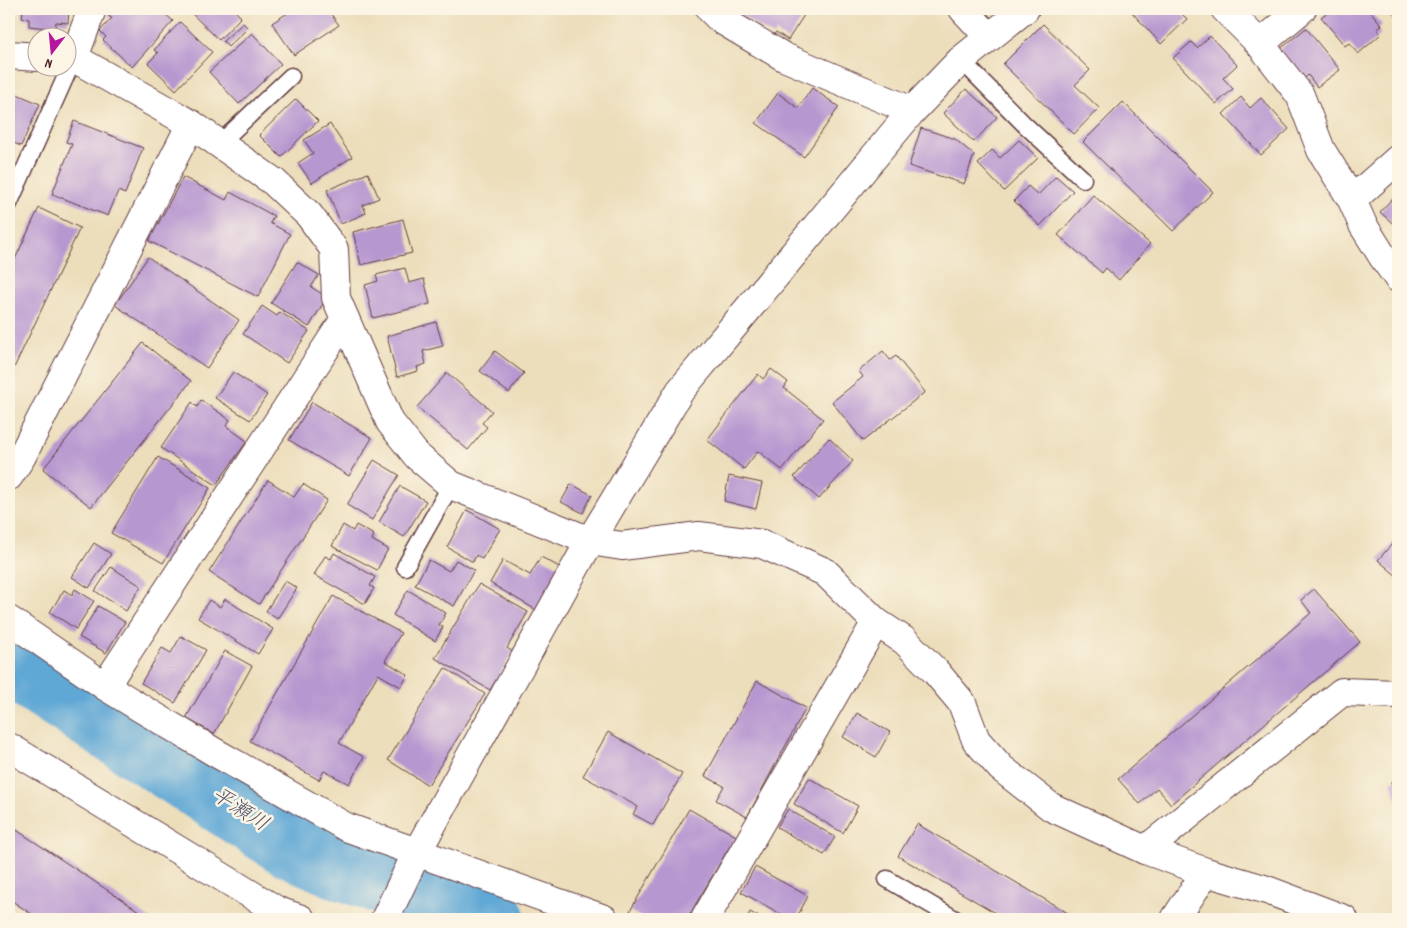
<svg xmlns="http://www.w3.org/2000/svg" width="1407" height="928" viewBox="0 0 1407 928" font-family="Dekko,'Klee One',sans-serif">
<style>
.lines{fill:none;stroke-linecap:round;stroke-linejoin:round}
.river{stroke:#5ea7d5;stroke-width:69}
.building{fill:#b797d0}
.lane-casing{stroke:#623c41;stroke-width:19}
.street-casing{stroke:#623c41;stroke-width:30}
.lane{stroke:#fff;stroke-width:16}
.street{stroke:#fff;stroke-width:28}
.labels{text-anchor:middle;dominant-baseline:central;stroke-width:5;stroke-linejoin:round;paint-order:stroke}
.water-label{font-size:21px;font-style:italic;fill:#52556f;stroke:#fcf5e5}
</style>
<rect width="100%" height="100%" fill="#fcf5e5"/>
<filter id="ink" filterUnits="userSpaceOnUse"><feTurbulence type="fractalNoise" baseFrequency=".02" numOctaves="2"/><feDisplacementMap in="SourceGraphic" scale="10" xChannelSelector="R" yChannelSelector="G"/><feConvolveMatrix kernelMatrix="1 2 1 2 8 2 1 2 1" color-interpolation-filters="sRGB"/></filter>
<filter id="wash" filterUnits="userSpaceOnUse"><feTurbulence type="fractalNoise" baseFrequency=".0096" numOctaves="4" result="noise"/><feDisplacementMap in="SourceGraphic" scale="20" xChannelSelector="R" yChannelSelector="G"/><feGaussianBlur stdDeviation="1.12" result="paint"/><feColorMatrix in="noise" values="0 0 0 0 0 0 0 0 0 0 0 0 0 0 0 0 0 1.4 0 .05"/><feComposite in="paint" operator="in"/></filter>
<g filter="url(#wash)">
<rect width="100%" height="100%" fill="#ecdebb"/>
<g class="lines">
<!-- river -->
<polyline class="river" points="9,661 288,842 335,863 491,919"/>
</g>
<g id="blocks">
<!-- building -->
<g class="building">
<polygon points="23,9 69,9 68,23 56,22 55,29 29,26 29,19 22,18"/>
<polygon points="115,9 160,9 173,21 132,67 103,40 106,37 100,31 112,18 108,16"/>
<polygon points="187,9 233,9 241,17 219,40"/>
<polygon points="294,9 327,9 339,25 294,55 272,23"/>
<polygon points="370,9 384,9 374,15"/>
<polygon points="731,9 808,9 788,40 776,32 773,36"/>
<polygon points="1129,9 1177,9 1187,19 1161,44"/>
<polygon points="1332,9 1368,9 1382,25 1377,30 1381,34 1358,54 1349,43 1345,46 1321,17"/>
<polygon points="1389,9 1398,9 1398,18"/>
<polygon points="180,22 212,52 176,90 148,63 158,53 154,50"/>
<polygon points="243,23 248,28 228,47 223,41"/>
<polygon points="1043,24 1090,70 1075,85 1099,108 1074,134 1003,64"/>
<polygon points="1306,28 1340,70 1317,87 1308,75 1303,80 1279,50"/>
<polygon points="252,33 281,64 239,104 209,72"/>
<polygon points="1210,36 1237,65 1223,78 1233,89 1216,104 1173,58 1191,42 1197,48"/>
<polygon points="9,86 15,88 9,102"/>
<polygon points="812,88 839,107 804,157 756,123 778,93 798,108"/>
<polygon points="966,89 997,117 974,142 943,113"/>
<polygon points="17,94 40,104 21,146 9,141 9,111"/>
<polygon points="1241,97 1250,108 1261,98 1289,129 1261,155 1223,114"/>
<polygon points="296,99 318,121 281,157 259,135"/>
<polygon points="1123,102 1213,192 1173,231 1083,142"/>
<polygon points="74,121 143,148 125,194 118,191 108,216 52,194 72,144 66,142"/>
<polygon points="330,124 352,157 312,183 298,163 313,153 304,140"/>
<polygon points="921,128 955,139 974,155 964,184 909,166"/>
<polygon points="1019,140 1038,158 1004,191 978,164 992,150 1000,158"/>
<polygon points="368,173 379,198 363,205 366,213 341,224 327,190"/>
<polygon points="1056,176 1073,191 1040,226 1014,201 1028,186 1038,195"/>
<polygon points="183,177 226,200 230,192 274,216 270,223 290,234 258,297 149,241"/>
<polygon points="1398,192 1398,228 1380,212"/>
<polygon points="1093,195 1150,244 1119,280 1106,268 1102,273 1058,235"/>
<polygon points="39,208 80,228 13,370 9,368 9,272"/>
<polygon points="403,219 412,253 361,265 353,232"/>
<polygon points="148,257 239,320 207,368 115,305"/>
<polygon points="297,262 319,275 311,287 327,297 309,327 271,303"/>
<polygon points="405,268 409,283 424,279 430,304 373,318 365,285 378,281 376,275"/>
<polygon points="262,306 277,316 280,312 309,331 287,363 243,334"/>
<polygon points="436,322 443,346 423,351 426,364 417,367 418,371 397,377 387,336"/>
<polygon points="143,343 191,381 91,507 43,469"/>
<polygon points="495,351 524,373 509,393 480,371"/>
<polygon points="883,351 890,360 896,356 925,392 863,441 832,402 863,377 859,371"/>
<polygon points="771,369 788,382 784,388 823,419 782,470 758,451 744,469 707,440 758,374 763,379"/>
<polygon points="233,372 267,395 250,420 215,398"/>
<polygon points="447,373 492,411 482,423 487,427 468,450 417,407"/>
<polygon points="201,400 230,420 226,426 247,441 216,485 161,448 192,402 197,407"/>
<polygon points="312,402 372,438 349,476 289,440"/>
<polygon points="829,438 853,461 819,499 794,477"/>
<polygon points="158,457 210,488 163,563 111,533"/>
<polygon points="374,460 399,475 372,520 347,505"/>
<polygon points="729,476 762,483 756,509 724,501"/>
<polygon points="268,480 294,497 303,484 327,500 259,604 209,572"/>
<polygon points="571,484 592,495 583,513 561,502"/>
<polygon points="400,486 426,501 404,537 379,522"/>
<polygon points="467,510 500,529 482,559 476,555 473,562 447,547"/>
<polygon points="343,525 353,531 356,525 374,535 372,540 388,549 377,570 332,546"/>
<polygon points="1398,537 1398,577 1378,560"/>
<polygon points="94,543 111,554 89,588 72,577"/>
<polygon points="334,553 375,577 370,586 374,588 365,604 314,575 325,556 331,559"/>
<polygon points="541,557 563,569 538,611 490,583 503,560 530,575"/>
<polygon points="429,560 449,571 456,560 474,570 454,606 415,585"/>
<polygon points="111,567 141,586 126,611 95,591"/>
<polygon points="285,581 297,588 277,619 266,611"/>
<polygon points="479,584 528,612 507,648 513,652 490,690 435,658"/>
<polygon points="75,589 94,601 76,629 50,612 64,590 72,595"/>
<polygon points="1314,589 1360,642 1171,804 1157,788 1140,804 1118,779 1311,613 1301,600"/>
<polygon points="408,590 446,613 439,625 443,627 435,641 393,615"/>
<polygon points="333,596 401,633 385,661 408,675 401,687 378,674 339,743 364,757 349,784 324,771 319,780 250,741"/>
<polygon points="225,599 273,629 258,654 198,618 209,600 220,607"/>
<polygon points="98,606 125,622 106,653 79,637"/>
<polygon points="181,636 206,650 175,703 141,683 162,648 171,653"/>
<polygon points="225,651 252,666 214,734 186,718"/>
<polygon points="445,668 485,694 428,785 388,760"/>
<polygon points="757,681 806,708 747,817 716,800 724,786 705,776"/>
<polygon points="857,713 890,732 876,757 843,737"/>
<polygon points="608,732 682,774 653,825 633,814 638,807 583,776"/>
<polygon points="809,778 858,806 843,833 794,804"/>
<polygon points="1398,779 1398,801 1391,782"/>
<polygon points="689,809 736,836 687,919 644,919 630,911"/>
<polygon points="788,809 835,837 824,855 777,827"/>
<polygon points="917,824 1078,919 1006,919 898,856"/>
<polygon points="9,825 151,919 39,919 9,899"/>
<polygon points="755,867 808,896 796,919 790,919 741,892"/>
<polygon points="750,912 763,919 747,919"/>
</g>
</g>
</g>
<g filter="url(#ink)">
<use href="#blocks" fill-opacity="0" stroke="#623c41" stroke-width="1"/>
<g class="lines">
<defs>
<g id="lane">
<polyline points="961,60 1024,124 1083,179"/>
<polyline points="219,144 291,76"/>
<polyline points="9,204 74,58"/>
<polyline points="405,567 451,485"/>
<polyline points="887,879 955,919"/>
</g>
<g id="street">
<polyline points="710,9 720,19 784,57 912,111"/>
<polyline points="963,9 989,37"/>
<polyline points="1225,9 1260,44 1300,95 1321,150 1352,200 1363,225 1383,257 1398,278"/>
<polyline points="1260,44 1302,9"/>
<polyline points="9,55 38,57"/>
<polyline points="68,58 74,58 191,124 274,182 309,215 334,249 336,298 390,422 417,456 451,485 590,541 622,546 699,536 762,544 825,572 876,622 905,641 936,672 962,703 976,740 1001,768 1051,807 1145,850 1206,872 1267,890 1344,919"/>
<polyline points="74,58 92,9"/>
<polyline points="1352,200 1398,159"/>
<polyline points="9,476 22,456 191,124"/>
<polyline points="9,620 105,686 139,707 216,753 346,827 604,919"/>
<polyline points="105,686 345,319"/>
<polyline points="9,747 278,911 301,919"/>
<polyline points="1145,850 1342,692 1398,694"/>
<polyline points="385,919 417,852 590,541 680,391 912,111 961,60 1025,9"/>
<polyline points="705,919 876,622"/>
<polyline points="1175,919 1206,872"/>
</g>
</defs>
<!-- lane casing -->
<use href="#lane" class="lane-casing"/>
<!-- street casing -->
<use href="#street" class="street-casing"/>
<!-- lane -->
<use href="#lane" class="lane"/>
<!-- street -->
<use href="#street" class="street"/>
</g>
</g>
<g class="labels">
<!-- water labels -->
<g class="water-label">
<text transform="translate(239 811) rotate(33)">平瀬川</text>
</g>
</g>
<!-- margin -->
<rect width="1407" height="928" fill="none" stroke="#fcf5e5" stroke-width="30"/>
<!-- north arrow -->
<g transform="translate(52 52) rotate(196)"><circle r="24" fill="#fcf5e5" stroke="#b59f9b"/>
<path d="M0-4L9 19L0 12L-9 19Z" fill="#b5179e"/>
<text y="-8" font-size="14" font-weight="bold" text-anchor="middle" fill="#4a1f2b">N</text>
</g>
</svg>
